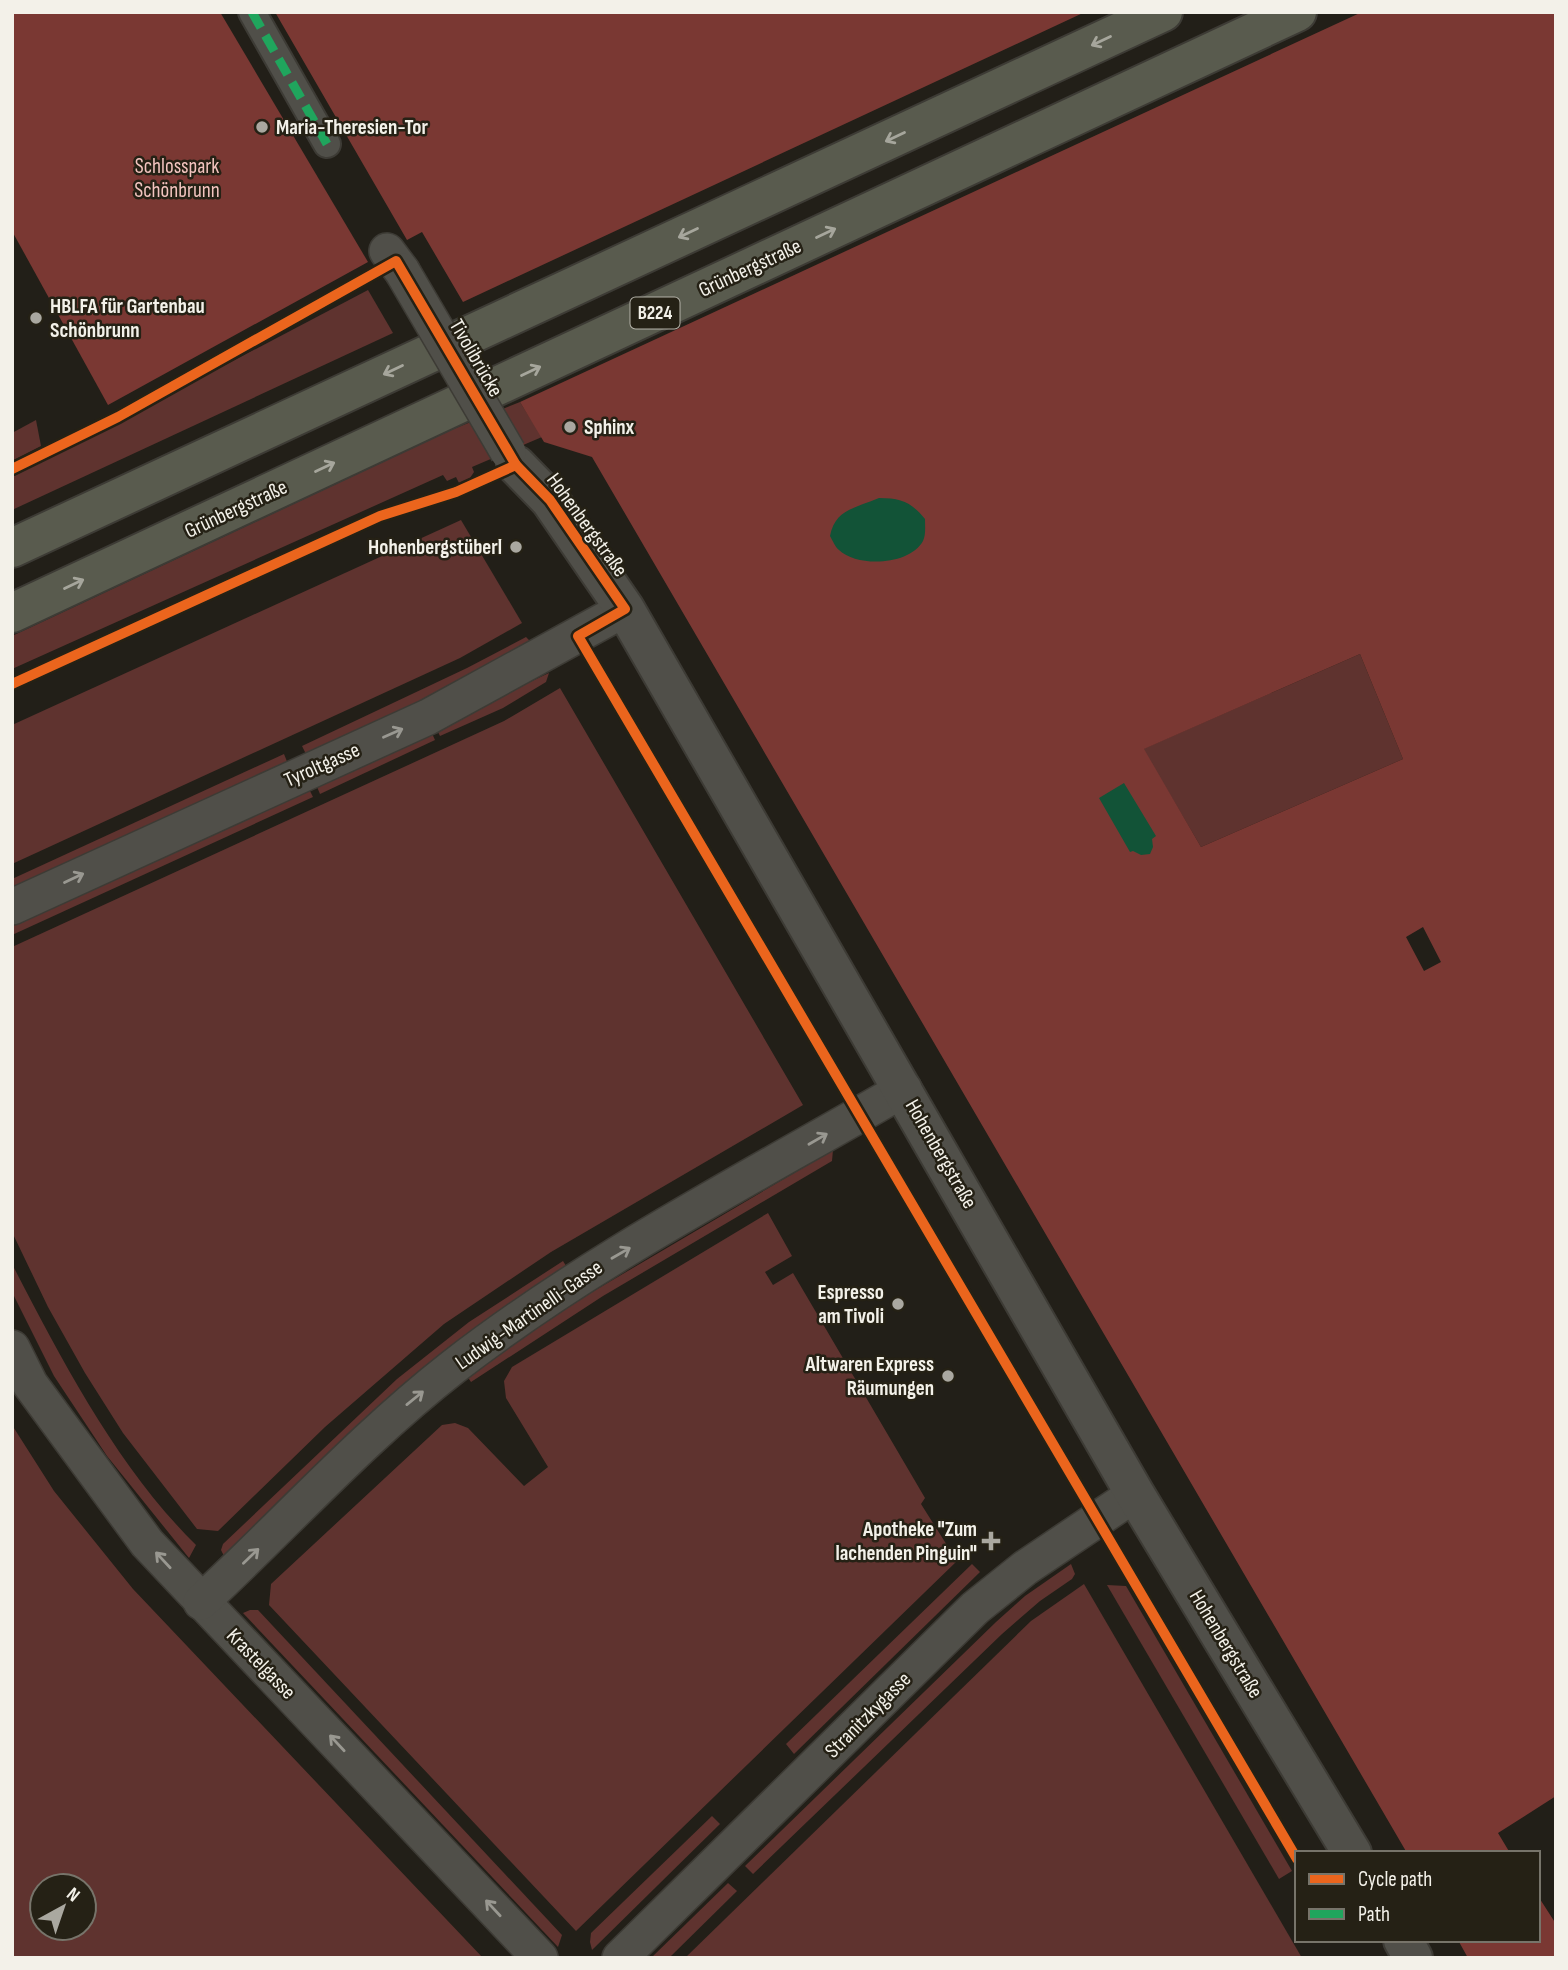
<svg xmlns="http://www.w3.org/2000/svg" width="1568" height="1970" viewBox="0 0 1568 1970" font-family="'Sofia Sans Condensed',sans-serif">
<style>
.green{fill:#5f332f;fill-rule:evenodd}
.forest{fill:#7a3833;fill-rule:evenodd}
.water{fill:#125337}
.lines{fill:none;stroke-linecap:round;stroke-linejoin:round}
.pedestrian-casing{stroke:#3d3b35;stroke-width:30}
.minor-casing{stroke:#3d3b35;stroke-width:38}
.tertiary-casing{stroke:#3d3b35;stroke-width:42}
.primary-casing{stroke:#3d3b35;stroke-width:42}
.pedestrian{stroke:#504f49;stroke-width:26}
.minor{stroke:#504f49;stroke-width:35}
.tertiary{stroke:#504f49;stroke-width:38}
.primary{stroke:#595b4e;stroke-width:38}
.minor-bridge-casing{stroke:#3d3b35;stroke-width:38;stroke-linecap:butt}
.minor-bridge{stroke:#504f49;stroke-width:35}
.quiet{stroke:#20a55d;stroke-width:9;stroke-dasharray:18 9;stroke-linecap:butt}
.cycleway-casing{stroke:#252115;stroke-width:15}
.cycleway{stroke:#eb651d;stroke-width:10}
.oneway{stroke:#a6a69c}
.oneway2{stroke:#999891}
.poi-dot{fill:#aaa8a0;stroke:#252115;stroke-width:2.5}
.labels{text-anchor:middle;dominant-baseline:central;stroke-width:5;stroke-linejoin:round;paint-order:stroke}
.shield{fill:#252115;stroke:#b5b3a9;stroke-width:2}
.shield-label{font-size:19px;font-weight:bold;fill:#f3f1e9}
.poi-label{font-size:21px;font-weight:bold;fill:#f3f1e9;stroke:#252115;text-anchor:end}
.park-label{font-size:21px;fill:#f3c4bf;stroke:#252115}
.street-label{font-size:21px;fill:#f3f1e9;stroke:#252115}
</style>
<rect width="100%" height="100%" fill="#221f18"/>
<!-- green -->
<g class="green">
<polygon points="368,290 393,333 12,510 12,477"/>
<polygon points="520,402 542,437 472,467 474,472 470,478 459,483 456,477 447,481 443,475 12,669 12,636 451,430"/>
<polygon points="36,420 41,446 12,461 12,433"/>
<polygon points="461,520 522,623 460,658 12,864 12,725"/>
<polygon points="526,637 533,644 452,689 307,756 302,746 467,668"/>
<polygon points="1360,654 1403,759 1201,847 1143,749"/>
<polygon points="549,673 546,682 503,708 440,736 435,726"/>
<polygon points="560,688 803,1105 551,1252 444,1324 325,1427 218,1531 197,1529 123,1433 85,1373 48,1307 12,1232 12,947 504,721"/>
<polygon points="430,729 435,740 320,794 315,782"/>
<polygon points="284,754 288,764 12,892 12,879"/>
<polygon points="307,785 313,797 12,935 12,921"/>
<polygon points="833,1150 832,1161 603,1296 471,1382 467,1376 543,1321"/>
<polygon points="768,1213 792,1256 765,1272 773,1285 793,1273 925,1498 921,1504 957,1561 576,1931 269,1605 271,1584 442,1425 455,1423 468,1428 524,1486 548,1467 506,1398 504,1381 512,1367"/>
<polygon points="563,1261 568,1269 336,1448 224,1556 221,1550 223,1544 397,1379 469,1322"/>
<path d="M12,1264c51,98 105,203 184,281l-7,13 -82,-102 -53,-80 -42,-84z"/>
<path d="M12,1425l42,66 79,98 350,369h-471zM42,1886h42v42h-42z"/>
<polygon points="972,1564 980,1572 794,1754 786,1744"/>
<polygon points="1071,1564 1075,1574 1072,1579 1040,1601 1002,1634 753,1874 745,1866 996,1622 1025,1596"/>
<polygon points="1084,1584 1302,1958 685,1958 1031,1621"/>
<polygon points="1107,1585 1126,1586 1292,1871 1279,1879"/>
<polygon points="250,1610 258,1610 562,1935 558,1947 243,1613"/>
<polygon points="712,1816 720,1824 592,1950 590,1942 591,1933"/>
<polygon points="728,1883 737,1891 669,1958 651,1958"/>
</g>
<!-- forest -->
<g class="forest">
<polygon points="12,12 220,12 368,262 108,405 12,231"/>
<polygon points="275,12 1085,12 463,302 422,232 407,240"/>
<path d="M1362,12h194v1784l-58,37 12,20h-103l-815,-1396 -48,-15 -24,-40zM1360,654l43,105 -202,88 -57,-98zM1423,927l18,35 -17,9 -18,-34z"/>
<polygon points="1538,1896 1556,1924 1556,1958 1468,1958 1458,1940 1538,1940"/>
</g>
<!-- water -->
<g class="water">
<path d="M879,498c22,0 32,4 46,21 0,7 1,16 -2,22 -13,24 -65,27 -84,9 -4,-3 -6,-9 -9,-14 5,-27 26,-28 49,-38z"/>
<polygon points="1124,783 1156,836 1152,839 1153,847 1150,854 1141,855 1133,851 1130,852 1099,798"/>
</g>
<g class="lines">
<defs>
<polyline id="pedestrian" points="252,12 327,144"/>
<g id="minor">
<polyline points="387,251 402,271"/>
<polyline points="12,907 428,717 625,609"/>
<polyline points="12,1348 30,1384 147,1543 540,1958"/>
<path d="M201,1602c84,-78 161,-164 252,-235 139,-108 298,-189 451,-278"/>
<polyline points="620,1958 975,1608 1025,1568 1135,1494"/>
</g>
<g id="tertiary">
<polyline points="516,465 550,500 625,609 1135,1494 1352,1853"/>
<polyline points="1403,1940 1413,1958"/>
</g>
<g id="primary">
<polyline points="12,548 1163,12"/>
<polyline points="12,613 1297,12"/>
</g>
</defs>
<!-- pedestrian casing -->
<use href="#pedestrian" class="pedestrian-casing"/>
<!-- minor casing -->
<use href="#minor" class="minor-casing"/>
<!-- tertiary casing -->
<use href="#tertiary" class="tertiary-casing"/>
<!-- primary casing -->
<use href="#primary" class="primary-casing"/>
<!-- pedestrian -->
<use href="#pedestrian" class="pedestrian"/>
<!-- minor -->
<use href="#minor" class="minor"/>
<!-- tertiary -->
<use href="#tertiary" class="tertiary"/>
<!-- primary -->
<use href="#primary" class="primary"/>
<defs>
<polyline id="minor-bridge" points="402,271 508,452"/>
</defs>
<!-- minor-bridge casing -->
<use href="#minor-bridge" class="minor-bridge-casing"/>
<!-- minor-bridge -->
<use href="#minor-bridge" class="minor-bridge"/>
<!-- quiet -->
<polyline class="quiet" points="252,12 327,144"/>
<defs>
<g id="cycleway">
<polyline points="12,469 118,417 396,261 516,465 550,500 625,609 578,636 1297,1859"/>
<polyline points="12,684 380,516 456,492 516,465"/>
</g>
</defs>
<!-- cycleway casing -->
<use href="#cycleway" class="cycleway-casing"/>
<!-- cycleway -->
<use href="#cycleway" class="cycleway"/>
</g>
<!-- one-way arrows -->
<defs><path id="oneway-shaft" d="M-6 0H5M1.5-3L5.5 0L1.5 3" fill="none" stroke-width="1.6" stroke-linecap="round" stroke-linejoin="round" transform="scale(1.75)"/></defs>
<g class="oneway">
<use href="#oneway-shaft" transform="translate(1101 41) rotate(155)"/>
<use href="#oneway-shaft" transform="translate(895 137) rotate(155)"/>
<use href="#oneway-shaft" transform="translate(688 233) rotate(155)"/>
<use href="#oneway-shaft" transform="translate(826 233) rotate(-25)"/>
<use href="#oneway-shaft" transform="translate(393 370) rotate(155)"/>
<use href="#oneway-shaft" transform="translate(531 371) rotate(-25)"/>
<use href="#oneway-shaft" transform="translate(325 467) rotate(-25)"/>
<use href="#oneway-shaft" transform="translate(74 584) rotate(-25)"/>
</g>
<g class="oneway2">
<use href="#oneway-shaft" transform="translate(393 733) rotate(-24)"/>
<use href="#oneway-shaft" transform="translate(74 878) rotate(-25)"/>
<use href="#oneway-shaft" transform="translate(818 1139) rotate(-30)"/>
<use href="#oneway-shaft" transform="translate(621 1253) rotate(-30)"/>
<use href="#oneway-shaft" transform="translate(415 1398) rotate(-39)"/>
<use href="#oneway-shaft" transform="translate(251 1556) rotate(-44)"/>
<use href="#oneway-shaft" transform="translate(163 1560) rotate(-133)"/>
<use href="#oneway-shaft" transform="translate(337 1743) rotate(-133)"/>
<use href="#oneway-shaft" transform="translate(493 1908) rotate(-133)"/>
</g>
<!-- markers -->
<g class="poi-dot">
<circle cx="262" cy="127" r="7"/>
<circle cx="36" cy="318" r="7"/>
<circle cx="570" cy="427" r="7"/>
<circle cx="516" cy="547" r="7"/>
<circle cx="898" cy="1304" r="7"/>
<circle cx="948" cy="1376" r="7"/>
<path d="M987.5 1530.5h7v7h7v7h-7v7h-7v-7h-7v-7h7z"/>
</g>
<g class="labels">
<!-- shield labels -->
<rect class="shield" x="630.5" y="297.5" width="49" height="31" rx="5"/>
<g class="shield-label">
<text x="655" y="313">B224</text>
</g>
<!-- poi labels -->
<g class="poi-label">
<text x="276" y="127" text-anchor="start">Maria-Theresien-Tor</text>
<text x="50" y="306" text-anchor="start">HBLFA für Gartenbau<tspan x="50" dy="24">Schönbrunn</tspan></text>
<text x="584" y="427" text-anchor="start">Sphinx</text>
<text x="502" y="547">Hohenbergstüberl</text>
<text x="884" y="1292">Espresso<tspan x="884" dy="24">am Tivoli</tspan></text>
<text x="934" y="1364">Altwaren Express<tspan x="934" dy="24">Räumungen</tspan></text>
<text x="977" y="1529">Apotheke "Zum<tspan x="977" dy="24">lachenden Pinguin"</tspan></text>
</g>
<!-- park labels -->
<g class="park-label">
<text x="177" y="166">Schlosspark<tspan x="177" dy="24">Schönbrunn</tspan></text>
</g>
<!-- street labels -->
<g class="street-label">
<text transform="translate(750 268) rotate(-25)">Grünbergstraße</text>
<text transform="translate(476 358) rotate(60)">Tivolibrücke</text>
<text transform="translate(236 509) rotate(-25)">Grünbergstraße</text>
<text transform="translate(587 525) rotate(54)">Hohenbergstraße</text>
<text transform="translate(322 765) rotate(-24)">Tyroltgasse</text>
<text transform="translate(941 1154) rotate(60)">Hohenbergstraße</text>
<text transform="translate(529 1315) rotate(-35)">Ludwig-Martinelli-Gasse</text>
<text transform="translate(1226 1644) rotate(59)">Hohenbergstraße</text>
<text transform="translate(261 1664) rotate(46)">Krastelgasse</text>
<text transform="translate(868 1715) rotate(-45)">Stranitzkygasse</text>
</g>
</g>
<!-- border -->
<rect width="1568" height="1970" fill="none" stroke="#f3f1e9" stroke-width="28"/>
<!-- legend -->
<rect x="1295" y="1851" width="245" height="91" fill="#252115" stroke="#77746a" stroke-width="2"/>
<rect x="1309" y="1874" width="35" height="10" fill="#eb651d" stroke="#77746a" stroke-width="2"/>
<text x="1358" y="1886" font-size="21" fill="#f3f1e9">Cycle path</text>
<rect x="1309" y="1909" width="35" height="10" fill="#20a55d" stroke="#77746a" stroke-width="2"/>
<text x="1358" y="1921" font-size="21" fill="#f3f1e9">Path</text>
<!-- north arrow -->
<g transform="translate(63 1907) rotate(40)"><circle r="33" fill="#252115" stroke="#77746a" stroke-width="2"/>
<path d="M0-5L12 26L0 18L-12 26Z" fill="#aaa8a0"/>
<text y="-10" font-size="19" font-weight="bold" text-anchor="middle" fill="#f3f1e9">N</text>
</g>
</svg>
